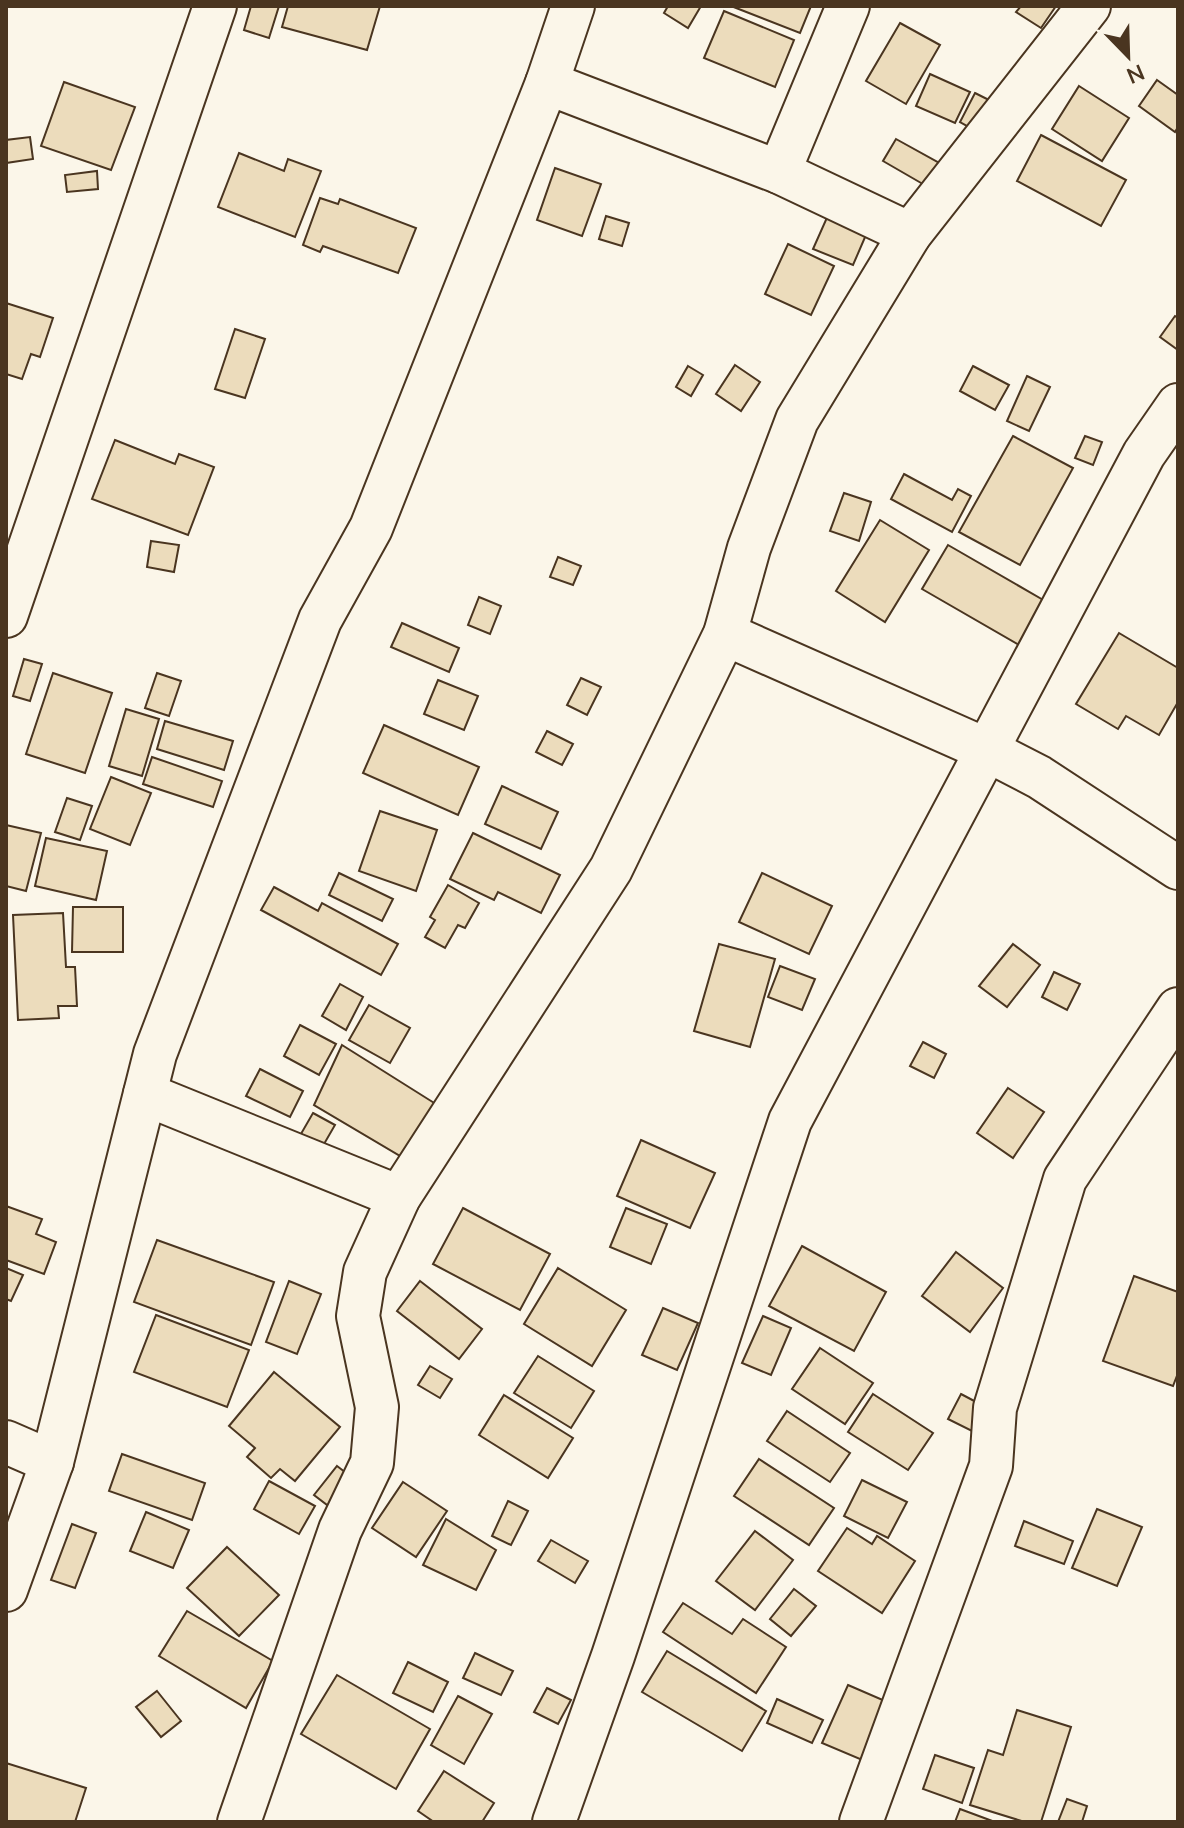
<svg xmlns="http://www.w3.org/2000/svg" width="1184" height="1828" viewBox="0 0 1184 1828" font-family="Mulish,sans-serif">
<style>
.building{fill:#ecdcbc;stroke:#4a3520;stroke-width:2}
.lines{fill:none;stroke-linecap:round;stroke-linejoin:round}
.street-casing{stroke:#4a3520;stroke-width:46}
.street{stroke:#fbf6e9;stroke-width:42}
</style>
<rect width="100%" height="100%" fill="#fbf6e9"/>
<!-- building -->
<g class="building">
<polygon points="251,6 279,6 269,38 244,30"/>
<polygon points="288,6 380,6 367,50 282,27"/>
<polygon points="668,6 701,6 688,28 664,13"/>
<polygon points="731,6 811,6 800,33"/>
<polygon points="1021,6 1056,6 1041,28 1016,12"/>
<polygon points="724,11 794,40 775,87 704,58"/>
<polygon points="900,23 940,45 906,104 866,81"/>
<polygon points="930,74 970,92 955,123 916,106"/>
<polygon points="1157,80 1178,95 1178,127 1175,132 1139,106"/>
<polygon points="64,82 135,107 111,170 41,146"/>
<polygon points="1079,86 1129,118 1102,161 1052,129"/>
<polygon points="975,93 993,102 978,132 960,122"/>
<polygon points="1041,135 1126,180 1101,226 1017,181"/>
<polygon points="30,137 33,159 6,163 6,140"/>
<polygon points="896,139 941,164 928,187 883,161"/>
<polygon points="239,153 284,171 288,159 321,171 295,237 218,207"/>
<polygon points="555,168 601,184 582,236 537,220"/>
<polygon points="97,171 98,189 67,192 65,175"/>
<polygon points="320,198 338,204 340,199 416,228 398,273 323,246 320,252 303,245"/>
<polygon points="833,204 872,221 853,265 813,249"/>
<polygon points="606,216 629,223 622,246 599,239"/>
<polygon points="788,244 834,266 811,315 765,294"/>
<polygon points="6,303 53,318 40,357 31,354 22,379 6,374"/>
<polygon points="1175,316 1178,318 1178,350 1160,337"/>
<polygon points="235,329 265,339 245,398 215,389"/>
<polygon points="735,365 760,382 741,411 716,394"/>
<polygon points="688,366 703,375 691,396 676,387"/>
<polygon points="973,366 1009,385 995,410 960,391"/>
<polygon points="1027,376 1050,387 1029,431 1007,421"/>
<polygon points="1013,436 1073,468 1020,565 959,532"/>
<polygon points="1085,436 1102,442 1093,465 1075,458"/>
<polygon points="115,440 175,464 179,454 214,467 188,535 92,499"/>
<polygon points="904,474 952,500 958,489 971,496 952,532 891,499"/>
<polygon points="844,493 871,502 859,541 830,531"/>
<polygon points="880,520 929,550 885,622 836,591"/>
<polygon points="151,541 179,545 174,572 147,567"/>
<polygon points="948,545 1045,601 1019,645 922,589"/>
<polygon points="558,557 581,566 573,585 550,577"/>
<polygon points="479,597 501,606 490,634 468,625"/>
<polygon points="402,623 459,648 449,672 391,647"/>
<polygon points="1119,633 1178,668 1178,702 1159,735 1126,716 1118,729 1076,704"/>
<polygon points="24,659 42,664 30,701 13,696"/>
<polygon points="53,673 112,693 85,773 26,754"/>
<polygon points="157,673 181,681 169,716 145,708"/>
<polygon points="581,678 601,687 587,715 567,705"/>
<polygon points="438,680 478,696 464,730 424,714"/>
<polygon points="126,709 159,719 142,776 109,766"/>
<polygon points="165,721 233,741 224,770 157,749"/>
<polygon points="384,725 479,767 458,815 363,773"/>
<polygon points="547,731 573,744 562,765 536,752"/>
<polygon points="152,757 222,781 213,807 143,784"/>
<polygon points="111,777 151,793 130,845 90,829"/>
<polygon points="502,786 558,812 541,849 485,824"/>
<polygon points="67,798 92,806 80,840 55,832"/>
<polygon points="380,811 437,830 416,891 359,871"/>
<polygon points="6,825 41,833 26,891 6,886"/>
<polygon points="473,833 560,875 541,913 498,892 494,900 450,879"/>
<polygon points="46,838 107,851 96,900 35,886"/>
<polygon points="339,873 393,899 382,921 329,895"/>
<polygon points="762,873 832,906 809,954 739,922"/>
<polygon points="448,885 479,903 465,928 458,925 445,948 425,937 435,920 430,917"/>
<polygon points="274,887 318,911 322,903 398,944 381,975 261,910"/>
<polygon points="73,907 123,907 123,952 72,952"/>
<polygon points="63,913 66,967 75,967 77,1006 58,1006 59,1018 18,1020 13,915"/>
<polygon points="719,944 775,959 750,1047 694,1031"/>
<polygon points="1013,944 1040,965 1007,1007 979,986"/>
<polygon points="780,966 815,979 802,1010 768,997"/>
<polygon points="1054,972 1080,984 1067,1010 1042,997"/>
<polygon points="340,984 363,997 346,1030 322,1016"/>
<polygon points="369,1005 410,1028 390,1063 349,1040"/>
<polygon points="300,1025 336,1044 319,1075 284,1056"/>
<polygon points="923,1042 946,1054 934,1078 910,1066"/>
<polygon points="342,1045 439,1106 412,1163 314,1105"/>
<polygon points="260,1069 303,1091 290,1117 246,1096"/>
<polygon points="1008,1088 1044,1112 1013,1158 977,1133"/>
<polygon points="313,1113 335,1125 320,1151 298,1139"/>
<polygon points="641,1140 715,1173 690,1228 617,1196"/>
<polygon points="6,1206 42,1219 36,1234 56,1242 44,1274 6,1260"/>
<polygon points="463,1208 550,1254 520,1310 433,1264"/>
<polygon points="626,1208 667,1224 651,1264 610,1247"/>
<polygon points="157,1240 274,1282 251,1345 134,1302"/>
<polygon points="802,1246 886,1292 854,1351 769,1306"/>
<polygon points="956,1252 1003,1288 970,1332 922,1296"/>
<polygon points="6,1268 23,1275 11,1301 6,1299"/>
<polygon points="558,1268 626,1310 592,1366 524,1324"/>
<polygon points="1134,1276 1178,1292 1178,1373 1173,1386 1103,1361"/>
<polygon points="289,1281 321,1294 297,1354 266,1342"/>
<polygon points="420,1281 482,1329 459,1359 397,1311"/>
<polygon points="663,1308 698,1323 677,1370 642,1355"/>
<polygon points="156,1315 249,1350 227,1407 134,1372"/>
<polygon points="763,1316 791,1328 771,1375 742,1363"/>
<polygon points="820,1348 873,1383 845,1424 792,1389"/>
<polygon points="538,1356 594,1391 571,1428 514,1393"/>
<polygon points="430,1366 452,1379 440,1398 418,1385"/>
<polygon points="274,1372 340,1427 295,1481 280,1469 271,1478 247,1457 255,1448 229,1426"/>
<polygon points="873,1394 933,1433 908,1470 848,1432"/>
<polygon points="961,1394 997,1413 984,1437 948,1419"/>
<polygon points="504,1395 573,1438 548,1478 479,1435"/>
<polygon points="787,1411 850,1453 830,1482 767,1441"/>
<polygon points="122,1454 205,1483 192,1520 109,1491"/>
<polygon points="759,1459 834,1508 809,1545 734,1496"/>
<polygon points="337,1466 358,1482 335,1511 314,1495"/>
<polygon points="862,1480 907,1502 888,1538 844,1516"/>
<polygon points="269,1481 315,1506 299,1534 254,1509"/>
<polygon points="403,1482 447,1511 416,1557 372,1528"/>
<polygon points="508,1501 528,1511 511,1545 492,1536"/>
<polygon points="1097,1509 1142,1527 1117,1586 1072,1568"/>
<polygon points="146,1512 189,1530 173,1568 130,1551"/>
<polygon points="446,1519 496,1550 476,1590 423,1565"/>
<polygon points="1024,1521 1073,1541 1064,1564 1015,1546"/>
<polygon points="72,1524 96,1533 75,1588 51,1580"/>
<polygon points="847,1528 872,1544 877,1536 915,1561 882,1613 818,1571"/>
<polygon points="755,1531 793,1560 755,1610 716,1581"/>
<polygon points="551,1540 588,1561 575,1583 538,1561"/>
<polygon points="227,1547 279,1595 239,1636 187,1588"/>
<polygon points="794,1589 816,1606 791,1636 770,1619"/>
<polygon points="683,1603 732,1634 743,1619 786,1647 756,1693 663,1632"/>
<polygon points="187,1611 273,1661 246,1708 159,1656"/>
<polygon points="667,1651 766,1711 742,1751 642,1692"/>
<polygon points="475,1653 513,1671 501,1695 463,1678"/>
<polygon points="408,1662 448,1682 433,1712 393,1693"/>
<polygon points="337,1675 430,1729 396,1789 301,1734"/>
<polygon points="848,1685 892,1704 867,1762 822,1743"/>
<polygon points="547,1688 571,1700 558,1724 534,1712"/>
<polygon points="157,1691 181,1721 161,1737 136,1707"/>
<polygon points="458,1696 492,1714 464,1764 431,1745"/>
<polygon points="777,1699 823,1720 812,1743 767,1723"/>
<polygon points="1017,1710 1071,1727 1041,1822 1025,1822 970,1805 988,1750 1003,1755"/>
<polygon points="935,1755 974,1768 962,1803 923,1789"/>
<polygon points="6,1763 86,1788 75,1822 6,1822"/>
<polygon points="444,1771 494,1803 482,1822 434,1822 418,1811"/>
<polygon points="1067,1799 1087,1806 1082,1822 1058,1822"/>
<polygon points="960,1809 995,1822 955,1822"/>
</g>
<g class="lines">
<defs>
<g id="street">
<polyline points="547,83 779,172 910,234"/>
<polyline points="779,172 848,6"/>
<polyline points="6,616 215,6"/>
<polyline points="725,634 987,750 1039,777 1178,868"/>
<polyline points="145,1094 399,1197"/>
<polyline points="6,1442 52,1462"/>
<polyline points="6,1590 52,1462 155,1054 320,620 371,528 547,83 573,6"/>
<polyline points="239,1822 340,1530 372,1463 377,1407 358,1316 365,1272 399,1197 611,869 725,634 749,548 797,420 910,234 1089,6"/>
<polyline points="554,1822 613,1656 790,1121 1144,454 1178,405"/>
<polyline points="861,1822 991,1466 995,1408 1065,1179 1178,1009"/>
</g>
</defs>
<!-- street casing -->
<use href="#street" class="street-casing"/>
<!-- street -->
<use href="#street" class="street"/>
</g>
<!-- border -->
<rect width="1184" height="1828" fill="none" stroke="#4a3520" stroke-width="16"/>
<!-- north arrow -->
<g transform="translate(1128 56) rotate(157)" stroke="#fbf6e9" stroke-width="6" paint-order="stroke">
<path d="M0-6L14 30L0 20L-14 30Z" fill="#4a3520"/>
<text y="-12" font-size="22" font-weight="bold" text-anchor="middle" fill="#4a3520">N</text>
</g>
</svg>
